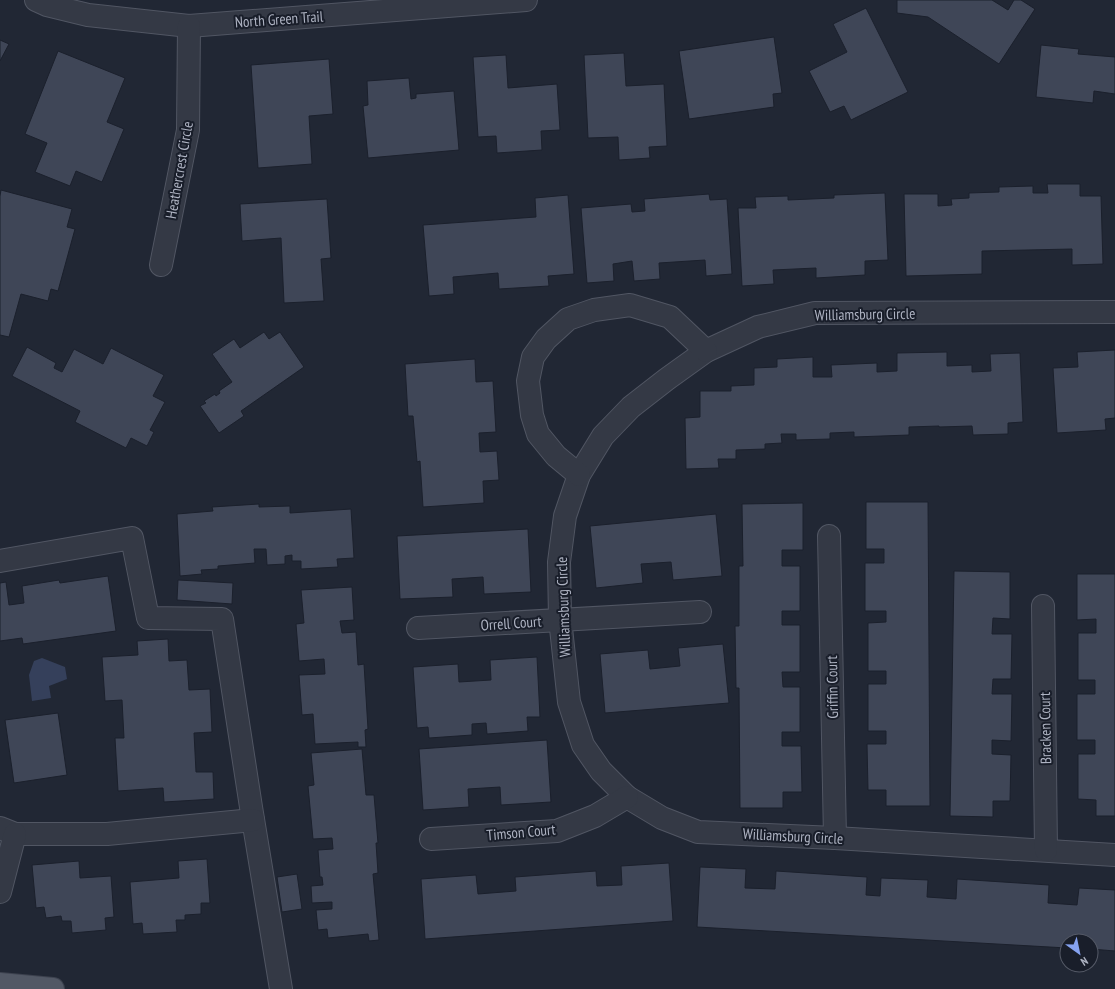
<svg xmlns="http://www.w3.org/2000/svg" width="1115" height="989" viewBox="0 0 1115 989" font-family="'PT Sans Narrow',sans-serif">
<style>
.water{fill:#35405b}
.building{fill:#3f4657;stroke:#1b202c}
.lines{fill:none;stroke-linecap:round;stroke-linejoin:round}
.minor-casing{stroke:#515663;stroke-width:24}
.major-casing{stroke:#3d424f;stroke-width:24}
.minor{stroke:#343945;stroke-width:22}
.major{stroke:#525865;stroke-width:22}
.labels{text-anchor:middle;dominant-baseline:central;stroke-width:4;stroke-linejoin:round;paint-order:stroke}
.street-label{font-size:15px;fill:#aeb3c2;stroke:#191e2a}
</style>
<rect width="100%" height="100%" fill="#212734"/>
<!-- water -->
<polygon class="water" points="42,658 65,667 67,679 49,686 51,698 32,701 29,675 34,661"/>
<!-- building -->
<g class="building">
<polygon points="897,0 992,0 1008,10 1014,0 1021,0 1035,9 999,64 928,17 897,13"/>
<polygon points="866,8 908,92 851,120 844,106 830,112 809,71 847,52 833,24"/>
<polygon points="774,37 782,93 773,94 774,107 689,119 679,51"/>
<polygon points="0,40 9,44 0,61"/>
<polygon points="1041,45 1079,49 1078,54 1115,57 1115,94 1094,91 1093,103 1036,97"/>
<polygon points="58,51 125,78 107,122 124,129 102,182 76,171 70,186 35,172 47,143 25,134"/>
<polygon points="624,53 626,86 664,84 667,146 649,147 650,158 619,160 618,137 588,138 584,55"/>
<polygon points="506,55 508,88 557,84 560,130 541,131 542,150 497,153 496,136 478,137 473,57"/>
<polygon points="329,59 333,114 309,116 312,164 258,168 251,65"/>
<polygon points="409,78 411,99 416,98 416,94 454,91 459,150 368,158 363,106 368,105 367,81"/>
<polygon points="1047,184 1080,184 1080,196 1101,196 1103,264 1072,265 1072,249 982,251 982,274 906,276 904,194 938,194 938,206 952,205 951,199 969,198 969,193 999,192 999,187 1033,186 1033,193 1048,193"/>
<polygon points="1,190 72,209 67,227 75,229 58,291 51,289 48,301 21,294 9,337 0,335 0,196"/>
<polygon points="885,193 888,260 865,261 865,275 816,278 816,268 773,270 774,284 742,286 738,208 756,208 755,197 788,196 788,200 834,198 834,195"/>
<polygon points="709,194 710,200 727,199 732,274 706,276 705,260 659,263 660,279 634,281 632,261 613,264 614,281 587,283 581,208 631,204 632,212 645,211 644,199"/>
<polygon points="568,195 574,274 548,276 549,286 499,289 498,273 453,277 454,294 429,296 423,225 536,217 535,198"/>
<polygon points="327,199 331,258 321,259 324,301 284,303 281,238 242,241 240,204"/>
<polygon points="264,332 269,339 280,332 304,367 241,411 244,416 219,433 200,406 206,403 204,401 215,394 216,396 220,393 219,391 232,382 212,354 234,339 240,348"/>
<polygon points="27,347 56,363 54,368 62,372 74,349 103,364 111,348 164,375 153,396 165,402 150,430 154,432 147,446 131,438 126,448 75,422 80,411 12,376"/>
<polygon points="1115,350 1115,418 1105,419 1106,430 1057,433 1053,368 1078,367 1077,352"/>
<polygon points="947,352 947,366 972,365 972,372 991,371 990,354 1020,353 1023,422 1008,423 1008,434 973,435 972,426 939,427 939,426 909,427 909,435 854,437 854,432 830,433 830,439 796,440 796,434 781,434 782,443 765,444 765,449 736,450 736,459 718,459 719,468 686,469 685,418 700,417 700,391 731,391 731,386 754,385 754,368 777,367 777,359 813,357 813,377 832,377 831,365 877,363 877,372 897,371 897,353"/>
<polygon points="475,359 476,382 493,381 496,432 479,433 480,452 497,451 499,480 483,481 484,503 423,507 420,461 417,462 413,416 408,416 405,364"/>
<polygon points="866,502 928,502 930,806 886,806 886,790 868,790 867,744 886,744 886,731 868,731 868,684 886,684 886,671 868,671 868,623 886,622 886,611 865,611 865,563 884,563 884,549 866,549"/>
<polygon points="803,503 803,550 782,550 782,566 800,566 800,611 782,611 782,625 800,625 800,672 782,672 783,687 800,687 800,732 782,732 782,746 801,746 802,792 783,792 783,808 740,808 739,688 736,688 735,626 739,626 739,566 743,566 742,504"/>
<polygon points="259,504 259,507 290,506 290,513 351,509 354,558 337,559 338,567 301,569 301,561 292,561 292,555 285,556 285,564 267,565 266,549 254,549 255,563 218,566 218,569 201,570 202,574 180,576 177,514 213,511 212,507"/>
<polygon points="716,514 722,576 673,580 671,562 641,564 643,583 596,588 590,526"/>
<polygon points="528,529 531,592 484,594 483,577 452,579 453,597 400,599 397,536"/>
<polygon points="954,571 1010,572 1010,619 993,618 992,634 1012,634 1011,679 993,679 992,694 1012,694 1011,741 992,740 992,754 1011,755 1010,801 993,801 993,817 950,816"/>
<polygon points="1077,574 1115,574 1115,816 1096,816 1096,800 1078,799 1078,754 1095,754 1095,740 1077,740 1077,694 1095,694 1095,680 1078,680 1078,633 1096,633 1096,619 1077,620"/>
<polygon points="108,576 116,631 23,644 22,638 0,641 0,583 6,582 9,605 24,603 22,586 59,580 60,583"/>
<polygon points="178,580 233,583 232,604 177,600"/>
<polygon points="352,587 354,620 340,621 342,633 356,632 358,665 364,664 368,729 365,730 366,747 358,747 358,742 315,744 313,714 302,715 299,675 325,674 324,659 299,661 296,624 304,623 301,590"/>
<polygon points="168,639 169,661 187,660 189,690 210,689 212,732 194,733 196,772 213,772 214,799 164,802 163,788 118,791 115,738 124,738 122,700 105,701 102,657 138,655 137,641"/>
<polygon points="723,644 729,703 605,713 600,654 648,650 650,669 680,666 678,648"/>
<polygon points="537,657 540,717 527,717 528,731 487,734 486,723 472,724 472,735 429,738 428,727 417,728 413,667 458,664 459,682 491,680 490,660"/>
<polygon points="58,713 67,775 14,783 5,720"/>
<polygon points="547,740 551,802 501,805 500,787 468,789 469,807 423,810 419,749"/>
<polygon points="362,749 366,795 374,795 378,843 376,843 378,873 373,874 379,940 369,941 368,934 328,938 327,929 318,930 316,910 332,909 332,902 312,903 311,886 323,885 322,877 320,877 318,850 333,849 332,838 313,839 308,786 314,785 311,753"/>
<polygon points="207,859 210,903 201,903 201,914 185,915 185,920 176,920 177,932 143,934 142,923 133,924 130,882 179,878 178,861"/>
<polygon points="79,861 80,878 111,876 114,917 105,918 106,930 72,933 71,921 62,921 61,916 46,918 44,907 36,908 32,865"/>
<polygon points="669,863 673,921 425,939 421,879 476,875 478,894 516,891 515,877 596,871 597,886 622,885 621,866"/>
<polygon points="700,867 746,869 745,888 775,889 776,871 867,877 866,895 880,896 881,878 928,880 927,897 956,899 957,879 1049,885 1048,903 1077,905 1079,888 1115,890 1115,951 1091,949 1091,941 1067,941 1067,948 697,927"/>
<polygon points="297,874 302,909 282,912 277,877"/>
</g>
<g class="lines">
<defs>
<g id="minor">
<polyline points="36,0 47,5 88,15 189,26 526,0"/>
<polyline points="161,265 188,130 189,26"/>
<polyline points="1115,312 815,313 758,327 706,351 667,379 631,407 603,436 579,475 565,516 559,562 560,619 569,702 583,745 601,771 627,797 662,818 698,832 835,838 1115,855"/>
<polyline points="579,475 556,456 538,434 532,415 528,381 533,357 546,339 568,319 594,310 630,305 670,317 706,351"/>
<polyline points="829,536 835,838"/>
<polyline points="0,561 132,538 148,618 222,619 251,807 281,989"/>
<polyline points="1043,606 1046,850"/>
<polyline points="418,628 700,612"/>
<polyline points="0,828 15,834 107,834 253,820"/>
<polyline points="431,839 557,831 595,816 627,797"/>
<polyline points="0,892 15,834"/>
</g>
<polyline id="major" points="0,984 53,989"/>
</defs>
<!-- minor casing -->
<use href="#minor" class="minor-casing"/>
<!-- major casing -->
<use href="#major" class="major-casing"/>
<!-- minor -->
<use href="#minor" class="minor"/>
<!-- major -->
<use href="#major" class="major"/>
</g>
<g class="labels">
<!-- street labels -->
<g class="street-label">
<text transform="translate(279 19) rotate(-4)">North Green Trail</text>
<text transform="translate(179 170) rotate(-80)">Heathercrest Circle</text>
<text transform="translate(865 314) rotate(-1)">Williamsburg Circle</text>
<text transform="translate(563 607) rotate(-92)">Williamsburg Circle</text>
<text transform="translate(511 623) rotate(-4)">Orrell Court</text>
<text transform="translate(832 687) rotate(-91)">Griffin Court</text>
<text transform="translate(1045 728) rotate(-91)">Bracken Court</text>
<text transform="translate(521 832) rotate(-5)">Timson Court</text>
<text transform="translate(793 836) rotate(3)">Williamsburg Circle</text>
</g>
</g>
<!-- north arrow -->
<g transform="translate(1079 953) rotate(147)"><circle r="19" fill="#191e2a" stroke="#555a67"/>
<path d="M0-3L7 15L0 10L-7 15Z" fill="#85a2f0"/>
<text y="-6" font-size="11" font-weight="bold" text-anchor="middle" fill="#aeb3c2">N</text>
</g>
</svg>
